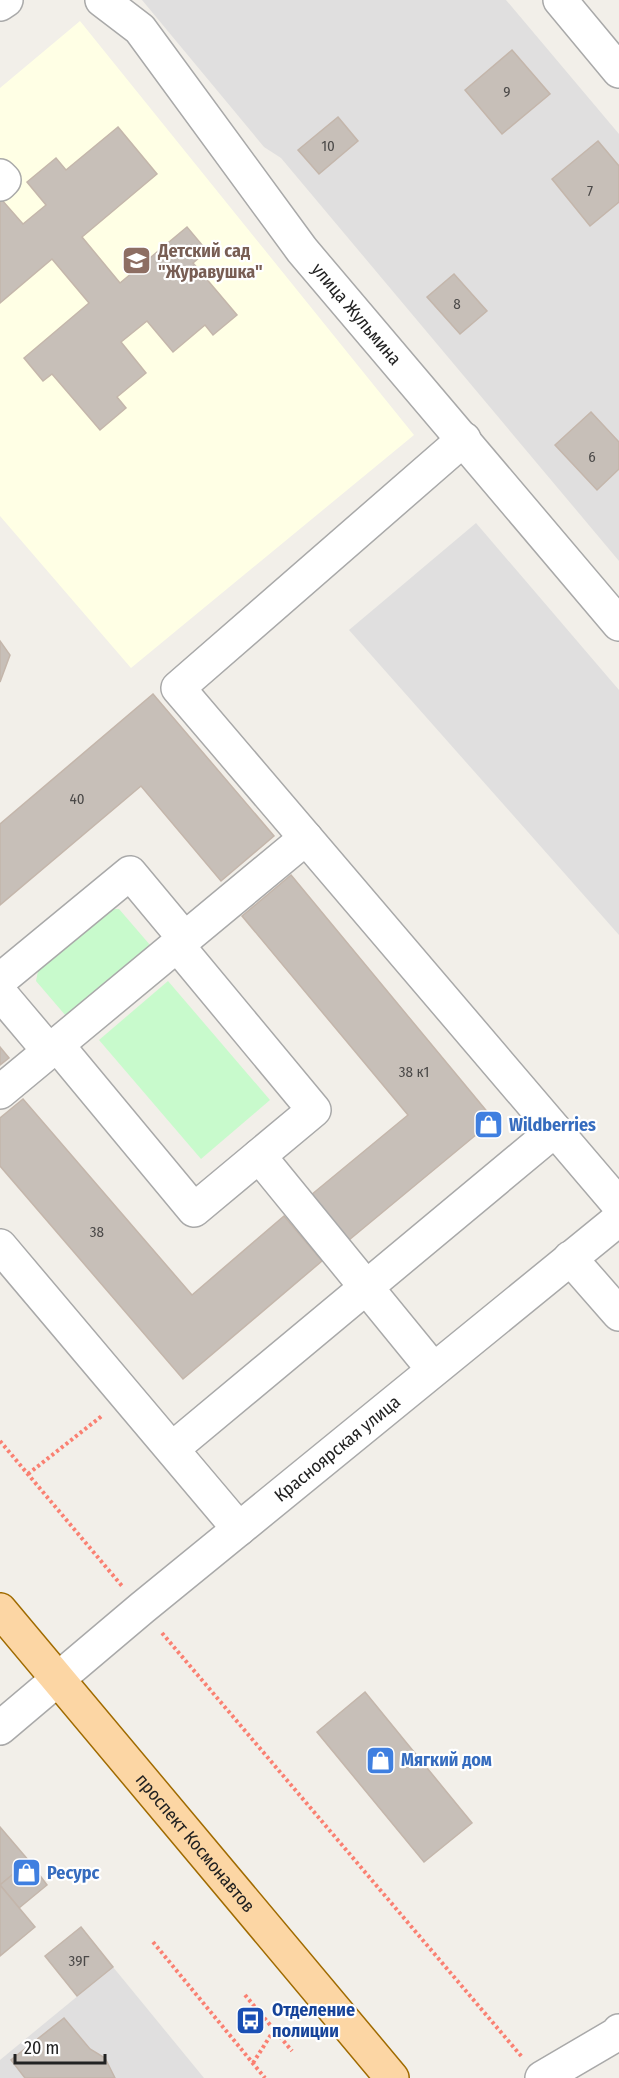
<svg xmlns="http://www.w3.org/2000/svg" width="619" height="2078" viewBox="0 0 619 2078" font-family="'Fira Sans Condensed',sans-serif">
<style>
.residential{fill:#e0dfdf}
.education{fill:#ffffe5}
.park{fill:#c8facc}
.building{fill:#c7bfb8;stroke:#c4b6ab;stroke-width:1.5}
.lines{fill:none;stroke-linecap:round;stroke-linejoin:round}
.minor-casing{stroke:#a9a9a9;stroke-width:36}
.major-casing{stroke:#a06b00;stroke-width:36}
.path{stroke:#fa8072;stroke-width:4;stroke-dasharray:3 3;stroke-linecap:butt}
.minor{stroke:#fff;stroke-width:33}
.major{stroke:#fcd6a4;stroke-width:33}
.labels{text-anchor:middle;dominant-baseline:central;stroke-width:4.5;stroke-linejoin:round;paint-order:stroke}
.number-label{font-size:15px;fill:#4b4948}
.education-label{font-size:18px;font-weight:bold;fill:#785e54;stroke:#fff;text-anchor:start}
.street-label{font-size:18px;fill:#222;stroke:#fff}
.shop-label{font-size:18px;font-weight:bold;fill:#366cbe;stroke:#fff;text-anchor:start}
.transit-label{font-size:18px;font-weight:bold;fill:#164399;stroke:#fff;text-anchor:start}
</style>
<rect width="100%" height="100%" fill="#f2efe9"/>
<!-- residential -->
<g class="residential">
<polygon points="142,0 506,0 619,134 619,561 281,158 264,147"/>
<polygon points="476,523 619,690 619,935 349,630"/>
<polygon points="113,1967 204,2078 0,2078 0,2060"/>
</g>
<!-- education -->
<polygon class="education" points="80,21 414,435 131,668 0,516 0,88"/>
<!-- park -->
<g class="park">
<polygon points="112,909 119,909 150,945 149,954 66,1016 36,981 38,971"/>
<polygon points="168,981 270,1100 201,1159 99,1040"/>
</g>
<!-- building -->
<g class="building">
<polygon points="512,50 550,94 502,134 465,90"/>
<polygon points="338,117 358,141 319,174 298,150"/>
<polygon points="118,127 157,174 82,237 120,283 187,227 207,251 193,263 237,315 213,335 205,325 173,352 147,321 121,342 146,373 117,397 126,408 100,430 52,374 43,381 24,358 89,303 52,259 0,303 0,202 2,200 23,224 46,205 27,182 56,158 66,170"/>
<polygon points="598,141 619,166 619,202 590,226 552,179"/>
<polygon points="454,274 487,311 460,334 427,297"/>
<polygon points="591,412 619,442 619,469 597,490 555,445"/>
<polygon points="0,641 10,655 0,682"/>
<polygon points="153,694 274,836 221,881 141,786 0,905 0,824"/>
<polygon points="291,875 494,1120 349,1240 311,1195 408,1115 242,916"/>
<polygon points="0,1047 9,1058 0,1065"/>
<polygon points="23,1099 192,1295 284,1216 322,1261 183,1379 0,1166 0,1118"/>
<polygon points="365,1692 472,1823 424,1862 317,1732"/>
<polygon points="0,1827 29,1861 0,1885"/>
<polygon points="29,1861 47,1885 19,1908 0,1885"/>
<polygon points="0,1885 35,1927 0,1956"/>
<polygon points="81,1927 113,1967 77,1996 45,1956"/>
<polygon points="64,2018 90,2049 105,2058 115,2078 25,2078 11,2060"/>
</g>
<g class="lines">
<defs>
<g id="minor">
<path id="s1" d="M102,0l38,29 162,221 317,374"/>
<polyline points="560,0 619,71"/>
<polyline points="0,4 6,0"/>
<polyline points="0,176 4,180 0,184"/>
<polyline points="464,439 178,688 619,1205"/>
<polyline points="0,980 130,873 185,939"/>
<polyline points="0,993 49,1051"/>
<polyline points="57,1045 194,1210 314,1110 177,945"/>
<polyline points="0,1092 306,838"/>
<polyline points="259,1156 433,1369"/>
<polyline points="0,1246 239,1529"/>
<polyline points="570,1258 619,1314"/>
<polyline points="172,1449 555,1130"/>
<path id="s2" d="M0,1728l142,-120 477,-389"/>
<polyline points="542,2078 617,2034 619,2031"/>
</g>
<g id="major">
<path id="s3" d="M0,1610l392,468"/>
</g>
</defs>
<!-- minor casing -->
<use href="#minor" class="minor-casing"/>
<!-- major casing -->
<use href="#major" class="major-casing"/>
<!-- path -->
<g class="path">
<polyline points="0,1441 122,1586"/>
<polyline points="28,1474 103,1415"/>
<polyline points="162,1633 522,2057"/>
<polyline points="153,1942 265,2078"/>
<polyline points="245,1995 292,2051"/>
<polyline points="253,2063 274,2030"/>
</g>
<!-- minor -->
<use href="#minor" class="minor"/>
<!-- major -->
<use href="#major" class="major"/>
</g>
<!-- icons -->
<defs>
<symbol id="school-square" viewBox="-11 -11 22 22"><rect x="-9" y="-9" width="18" height="18" rx="4" fill="#8d6e63" stroke="#fff"/><path d="M0-5L7-2L0 1L-7-2ZM-4 1L0 2.5L4 1V4Q0 6-4 4Z" fill="#fff"/></symbol>
<symbol id="shop-square" viewBox="-11 -11 22 22"><rect x="-9" y="-9" width="18" height="18" rx="4" fill="#3f7fe0" stroke="#fff"/><path d="M-5-2.5h2.3a2.7 3.5 0 0 1 5.4 0H5L5.5 6h-11ZM-1.5-2.5h3a1.5 2.3 0 0 0-3 0Z" fill="#fff"/></symbol>
<symbol id="bus-square" viewBox="-11 -11 22 22"><rect x="-9" y="-9" width="18" height="18" rx="4" fill="#1a4fb4" stroke="#fff"/><path d="M-5-6H5V4H4V6H2V4H-2V6H-4V4H-5ZM-3.5-4V0h7V-4ZM-3.5 1.2v1.5H-2V1.2ZM2 1.2v1.5H3.5V1.2Z" fill="#fff"/></symbol>
</defs>
<g fill-rule="evenodd">
<use href="#school-square" x="120" y="244" width="33" height="33"/>
<use href="#shop-square" x="472" y="1108" width="33" height="33"/>
<use href="#shop-square" x="364" y="1744" width="33" height="33"/>
<use href="#shop-square" x="10" y="1856" width="33" height="33"/>
<use href="#bus-square" x="234" y="2004" width="33" height="33"/>
</g>
<g class="labels">
<!-- number labels -->
<g class="number-label">
<text x="507" y="92">9</text>
<text x="328" y="146">10</text>
<text x="590" y="191">7</text>
<text x="457" y="304">8</text>
<text x="592" y="457">6</text>
<text x="77" y="799">40</text>
<text x="414" y="1072">38 к1</text>
<text x="97" y="1232">38</text>
<text x="79" y="1961">39Г</text>
</g>
<!-- education labels -->
<g class="education-label">
<text x="158" y="251">Детский сад<tspan x="158" dy="21">"Журавушка"</tspan></text>
</g>
<!-- street labels -->
<g class="street-label">
<text stroke="none"><textPath href="#s1" startOffset="406">улица Жульмина</textPath></text>
<text stroke="none"><textPath href="#s2" startOffset="438">Красноярская улица</textPath></text>
<text stroke="none"><textPath href="#s3" startOffset="304">проспект Космонавтов</textPath></text>
</g>
<!-- shop labels -->
<g class="shop-label">
<text x="509" y="1125">Wildberries</text>
<text x="401" y="1760">Мягкий дом</text>
<text x="47" y="1873">Ресурс</text>
</g>
<!-- transit labels -->
<g class="transit-label">
<text x="272" y="2010">Отделение<tspan x="272" dy="21">полиции</tspan></text>
</g>
</g>
<!-- scale -->
<path d="M15 2054v9h90v-9" fill="none" stroke="#222222" stroke-width="3"/>
<text x="24" y="2054" font-size="18" fill="#222222" stroke="#ffffff" stroke-width="4.5" paint-order="stroke">20 m</text>
</svg>
